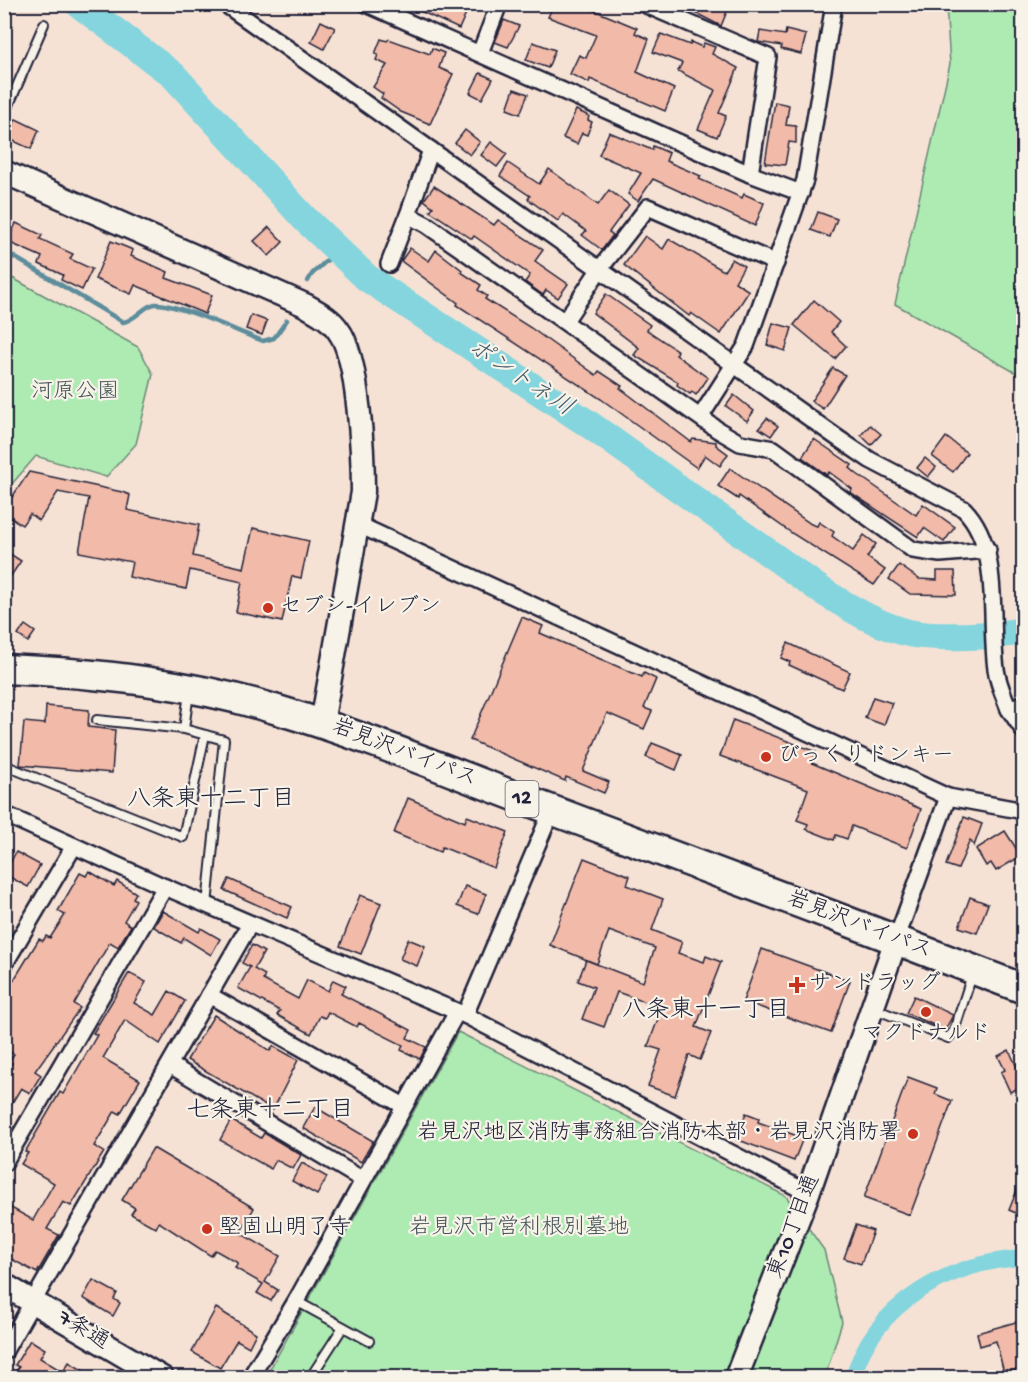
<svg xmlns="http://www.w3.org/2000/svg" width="1028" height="1382" viewBox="0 0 1028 1382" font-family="'Gochi Hand','Klee One',sans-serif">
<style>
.green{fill:#aeebb2;stroke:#688676;stroke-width:1.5}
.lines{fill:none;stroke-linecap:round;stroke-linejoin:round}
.stream{stroke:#5d8d9c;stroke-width:4.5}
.canal{stroke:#84d5dd;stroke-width:16}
.river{stroke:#84d5dd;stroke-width:28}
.building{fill:#f2baa8;stroke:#22223b;stroke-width:1.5}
.lane-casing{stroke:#22223b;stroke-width:12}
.street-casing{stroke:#22223b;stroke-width:20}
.secondary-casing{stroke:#22223b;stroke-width:27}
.highway-casing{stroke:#22223b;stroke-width:33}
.lane{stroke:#f7f3e8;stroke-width:8}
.street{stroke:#f7f3e8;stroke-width:15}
.secondary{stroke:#f7f3e8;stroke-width:22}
.highway{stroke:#f7f3e8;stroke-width:28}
.poi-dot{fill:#c8321e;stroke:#f7f3e8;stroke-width:2}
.labels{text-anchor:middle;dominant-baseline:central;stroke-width:4.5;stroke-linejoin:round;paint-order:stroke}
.shield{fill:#f7f3e8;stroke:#62616f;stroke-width:1.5}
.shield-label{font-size:21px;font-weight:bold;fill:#22223b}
.park-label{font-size:22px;fill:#455459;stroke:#f7f3e8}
.poi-label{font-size:22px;fill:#22223b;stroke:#f7f3e8;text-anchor:start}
.street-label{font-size:22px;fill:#22223b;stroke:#f7f3e8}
.water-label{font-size:24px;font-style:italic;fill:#3f586c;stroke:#f7f3e8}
.neighbourhood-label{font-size:24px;fill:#22223b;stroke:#f7f3e8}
</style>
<rect width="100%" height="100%" fill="#f6e2d5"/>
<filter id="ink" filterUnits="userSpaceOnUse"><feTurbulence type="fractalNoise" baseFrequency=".0167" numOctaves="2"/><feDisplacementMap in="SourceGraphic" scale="12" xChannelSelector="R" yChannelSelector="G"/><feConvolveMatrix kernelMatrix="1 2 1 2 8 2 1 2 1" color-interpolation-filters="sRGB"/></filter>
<g filter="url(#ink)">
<!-- green -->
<g class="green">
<polygon points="946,5 1023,5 1023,377 895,304 950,64"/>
<polygon points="5,274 138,347 153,374 136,444 106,477 36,456 5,492"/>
<polygon points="458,1032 786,1196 824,1250 842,1322 825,1377 265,1378"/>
</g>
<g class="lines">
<!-- stream -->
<g class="stream">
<path d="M4,251l119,71c13,-2 20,-16 32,-18 19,-2 86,29 108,37l11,-3 13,-18"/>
<polyline points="308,281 312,274 338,250"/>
</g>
<!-- canal -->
<path class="canal" d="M853,1378c20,-74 98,-117 171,-120"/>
<!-- river -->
<path class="river" d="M79,4l94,71 131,143 63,60 223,147 232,166c28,17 55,34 87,42 26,6 87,3 115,-2"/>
</g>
<!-- building -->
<g class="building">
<polygon points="405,4 470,4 459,29"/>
<polygon points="554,4 593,4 591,9 637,28 635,33 649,39 637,72 674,89 665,111 590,79 589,83 570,74 579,55 586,58 596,35 548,17"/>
<polygon points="678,4 730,4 721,26"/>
<polygon points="504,20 519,26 508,47 495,42"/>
<polygon points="321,21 335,28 324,49 311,42"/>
<polygon points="786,30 806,35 801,54 781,49 782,46 758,42 760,31 785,35"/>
<polygon points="661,34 690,45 691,42 702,47 704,43 715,47 712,54 738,68 719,113 726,116 717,137 698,129 715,90 678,71 682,63 653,52"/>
<polygon points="381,39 387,41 389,39 430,54 432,48 444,53 439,68 453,74 430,124 401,112 381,98 383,94 373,87 387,65 376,60 378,55 375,54"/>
<polygon points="533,42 555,50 548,68 526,60"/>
<polygon points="480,73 493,79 482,99 470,93"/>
<polygon points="514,89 528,94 520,114 507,109"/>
<polygon points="775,102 789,105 786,125 796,126 796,143 789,142 785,165 765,163"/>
<polygon points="576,110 589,116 588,120 592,122 587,135 582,133 577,144 563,138"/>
<polygon points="16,119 39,130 31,149 7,138"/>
<polygon points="465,130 480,142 470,155 455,143"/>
<polygon points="609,132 652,150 653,146 669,153 666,161 701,176 699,179 742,198 744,194 764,203 755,226 653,179 638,201 628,194 641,173 599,155"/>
<polygon points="491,142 507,154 497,167 481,155"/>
<polygon points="508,163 539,184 549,169 598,205 609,190 629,205 609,232 613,235 602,250 582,235 586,231 563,214 558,221 528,199 530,196 500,176"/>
<polygon points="434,186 494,225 498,220 543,250 535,261 568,284 558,298 546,290 543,295 525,282 530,275 474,236 472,239 430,211 433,207 424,200"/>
<polygon points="818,212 837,219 830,237 811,230"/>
<polygon points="16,223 42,235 40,239 73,254 70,259 92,269 82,290 61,280 63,275 39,264 42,257 8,242"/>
<polygon points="269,227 283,242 269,256 254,241"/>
<polygon points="645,236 663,249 669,239 724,271 732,259 744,266 735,282 749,291 721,334 691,313 689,316 624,265"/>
<polygon points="111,241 133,250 131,256 168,272 166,278 212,295 205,314 135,285 131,294 95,279"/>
<polygon points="410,248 429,261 436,250 462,270 461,272 481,285 478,290 487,296 485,299 531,328 596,375 599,371 622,386 620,388 691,442 693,439 716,442 716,445 728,454 720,466 705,455 697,468 601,399 457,305 458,303 401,261"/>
<polygon points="606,294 650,325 647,330 678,351 676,355 708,378 696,395 692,392 690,394 677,385 678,382 634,355 639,348 593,313"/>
<polygon points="814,300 839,322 831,332 846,346 835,359 794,325"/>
<polygon points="251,315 267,321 262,335 246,329"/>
<polygon points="773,323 792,328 785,351 767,345"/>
<polygon points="833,368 845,375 823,409 811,401"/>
<polygon points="734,395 754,411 747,421 726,406"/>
<polygon points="767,418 778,426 771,436 759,428"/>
<polygon points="870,425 881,434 871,445 861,435"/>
<polygon points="946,437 967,453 953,472 932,456"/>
<polygon points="814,439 852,465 850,468 857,474 916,515 923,504 955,527 944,542 924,528 918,537 850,492 852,489 829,472 827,475 802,457"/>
<polygon points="925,458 936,467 928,477 917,468"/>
<polygon points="730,468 811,524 817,526 819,522 834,532 832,536 853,551 864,535 876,544 867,557 885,570 874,585 793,534 739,496 738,499 718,486"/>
<polygon points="29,472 122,492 130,495 127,510 199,525 193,556 244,568 253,528 309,541 301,578 292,576 282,622 236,612 242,582 190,570 186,589 129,577 132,562 79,552 89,498 58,492 39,521 30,514 22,525 4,513 4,509"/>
<polygon points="4,550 21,561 4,586"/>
<polygon points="899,565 919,579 937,580 937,571 955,571 956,595 910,594 889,579"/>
<polygon points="522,617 543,626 540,633 642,677 644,673 656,679 644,708 652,711 644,729 607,713 583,771 609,782 604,793 566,777 565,781 470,740"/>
<polygon points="25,625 35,632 28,642 18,635"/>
<polygon points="788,643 850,672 842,689 789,665 790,662 781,658"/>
<polygon points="873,697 892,703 884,725 865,718"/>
<polygon points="46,706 89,710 88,727 115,730 112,773 20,765 24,722 45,724"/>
<polygon points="733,720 816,752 812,763 921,809 907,848 852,826 847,839 836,835 834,840 806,829 808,824 797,820 808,789 720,756"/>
<polygon points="652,743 682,755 676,770 646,757"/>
<polygon points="408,798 465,822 467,816 508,832 494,868 442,847 440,852 394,833"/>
<polygon points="964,817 982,824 974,846 970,840 958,869 946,865"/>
<polygon points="1005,831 1021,856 996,871 991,863 986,866 976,849"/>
<polygon points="16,852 40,865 28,887 4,874"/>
<polygon points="584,858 630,876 627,885 663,899 652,930 682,942 678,953 704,962 706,956 721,962 696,1027 711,1033 700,1060 689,1055 675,1096 648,1086 661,1050 648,1046 662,1008 617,992 604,1027 582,1019 594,987 578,981 586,960 643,982 655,948 609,931 597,964 550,945"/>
<polygon points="89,871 114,886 117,881 136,893 133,898 136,900 124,921 131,926 118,947 110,942 74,1004 80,1008 35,1071 41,1075 30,1093 21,1088 4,1116 4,1076 12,1063 9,1061 14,1054 4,1049 4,996 39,939 43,941 46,936 50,938 65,915 58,911 80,873 86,876"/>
<polygon points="229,879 292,907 287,918 224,890"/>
<polygon points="465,886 486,894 478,914 457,906"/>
<polygon points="360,895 381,903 361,954 340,946"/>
<polygon points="970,897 988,904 977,933 959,927"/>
<polygon points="163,911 199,932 201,928 220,939 211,955 184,938 181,943 154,927"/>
<polygon points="408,939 425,946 417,966 400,959"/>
<polygon points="252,945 264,952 254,969 265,975 263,980 298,999 307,980 328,991 333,980 346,986 341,994 411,1030 407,1038 426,1047 420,1059 401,1050 403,1045 359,1023 357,1027 328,1012 325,1018 320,1016 311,1034 277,1015 280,1011 238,988 250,967 242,963"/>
<polygon points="762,949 850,981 831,1033 743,1001"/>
<polygon points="129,973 146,982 134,1003 155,1015 169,991 185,1001 160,1044 125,1020 103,1058 140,1080 120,1114 115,1111 94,1146 104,1152 71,1206 63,1202 47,1229 59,1235 37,1273 4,1255 4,1204 33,1220 54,1183 21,1164 28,1153 25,1152 60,1092 63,1094 97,1035 93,1033"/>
<polygon points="914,996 953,1015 945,1030 906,1013"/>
<polygon points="214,1015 270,1051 273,1046 298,1060 273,1110 187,1060"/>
<polygon points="1009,1050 1023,1080 1023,1086 1010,1092 1001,1072 1005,1070 998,1056"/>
<polygon points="908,1077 937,1088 935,1094 952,1101 910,1215 864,1198"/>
<polygon points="315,1107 373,1141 361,1162 303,1128"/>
<polygon points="746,1113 759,1118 758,1122 803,1138 794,1161 736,1139"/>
<polygon points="231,1120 261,1138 264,1133 301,1155 293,1169 276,1160 271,1169 220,1140"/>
<polygon points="153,1148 254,1208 240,1233 280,1256 265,1282 278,1290 271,1301 257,1293 263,1284 235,1268 238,1263 215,1250 211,1256 159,1222 156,1228 131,1214 135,1208 122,1200"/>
<polygon points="302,1163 327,1177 317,1195 292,1181"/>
<polygon points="1023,1175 1023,1216 1009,1210"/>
<polygon points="856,1225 873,1231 861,1264 844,1258"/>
<polygon points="93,1280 117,1293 114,1299 120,1303 113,1316 83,1298"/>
<polygon points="216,1308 256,1333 249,1347 237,1340 220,1368 192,1352"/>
<polygon points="1023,1320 1023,1368 1004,1373 996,1341 980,1346 977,1333"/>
<polygon points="30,1340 45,1349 40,1358 63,1372 69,1362 94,1377 12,1377 19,1367 15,1365"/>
</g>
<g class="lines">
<defs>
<g id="lane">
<polyline points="4,116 44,24"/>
<polyline points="189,693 184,729 224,740 207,905"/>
<polyline points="97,720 184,729"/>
<polyline points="4,765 183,837 205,735"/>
<polyline points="875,1009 948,1038 954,1031 972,975"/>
<polyline points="296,1301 369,1341"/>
<polyline points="310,1378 343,1327"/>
</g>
<g id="street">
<polyline points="225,4 431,150 408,215 427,225 718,430 740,443 774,449 913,550 940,554 988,550"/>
<polyline points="367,4 750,174 801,193"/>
<polyline points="644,4 768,57 750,174"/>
<polyline points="480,53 499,4"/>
<path d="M431,150l408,289 31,21 94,49c38,39 25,110 32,160 2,15 8,27 13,40l15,-6"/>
<polyline points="389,264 408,215"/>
<polyline points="565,321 599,270 648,207 776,263"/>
<polyline points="701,416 746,346 805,180 834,4"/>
<polyline points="359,525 948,797 1024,811"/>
<polyline points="1009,709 1024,731"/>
<polyline points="4,814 165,887 465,1015 808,1193"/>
<polyline points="896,940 948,797"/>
<polyline points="4,965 74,846"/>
<polyline points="209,995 404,1106"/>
<polyline points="465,1015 552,810"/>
<polyline points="170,1065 363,1180"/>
<polyline points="4,1163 165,887"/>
<polyline points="4,1352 250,924"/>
<polyline points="250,1378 296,1301 457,1012"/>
</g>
<g id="secondary">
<path d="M4,172l301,133c12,7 25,13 33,25 21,26 25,127 25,162l-41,231"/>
<polyline points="4,1285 162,1378"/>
<polyline points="736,1378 808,1193 896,940"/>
</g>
<path id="highway" d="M4,669c94,4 188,14 277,42 91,27 179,65 268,98 159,59 317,119 475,180"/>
</defs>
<!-- lane casing -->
<use href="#lane" class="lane-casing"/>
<!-- street casing -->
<use href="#street" class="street-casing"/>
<!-- secondary casing -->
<use href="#secondary" class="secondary-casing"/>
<!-- highway casing -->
<use href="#highway" class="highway-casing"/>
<!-- lane -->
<use href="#lane" class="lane"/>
<!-- street -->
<use href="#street" class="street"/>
<!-- secondary -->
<use href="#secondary" class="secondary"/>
<!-- highway -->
<use href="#highway" class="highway"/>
</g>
</g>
<!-- markers -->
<g class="poi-dot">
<circle cx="268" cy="608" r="6"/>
<circle cx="766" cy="757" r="6"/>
<path d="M794 976h6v6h6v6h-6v6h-6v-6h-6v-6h6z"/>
<circle cx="926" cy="1012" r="6"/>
<circle cx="913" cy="1134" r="6"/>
<circle cx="207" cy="1229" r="6"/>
</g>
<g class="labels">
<!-- shield labels -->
<rect class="shield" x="505.5" y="781" width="33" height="36" rx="4.5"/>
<g class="shield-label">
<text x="522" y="799">12</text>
</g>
<!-- park labels -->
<g class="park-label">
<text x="75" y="393">河原公園</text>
<text x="519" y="1229">岩見沢市営利根別墓地</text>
</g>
<!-- poi labels -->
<g class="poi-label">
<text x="280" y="608">セブン-イレブン</text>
<text x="778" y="757">びっくりドンキー</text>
<text x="809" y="985">サンドラッグ</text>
<text x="926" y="1035" text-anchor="middle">マクドナルド</text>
<text x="901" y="1134" text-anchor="end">岩見沢地区消防事務組合消防本部・岩見沢消防署</text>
<text x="219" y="1229">堅固山明了寺</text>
</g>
<!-- street labels -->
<g class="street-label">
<text transform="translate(404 754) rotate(21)">岩見沢バイパス</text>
<text transform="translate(859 926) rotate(21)">岩見沢バイパス</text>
<text transform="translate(795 1227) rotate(-69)">東10丁目通</text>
<text transform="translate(83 1331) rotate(31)">7条通</text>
</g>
<!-- water labels -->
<g class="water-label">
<text transform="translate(520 379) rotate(33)">ポントネ川</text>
</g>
<!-- neighbourhood labels -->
<g class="neighbourhood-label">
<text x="211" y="800">八条東十二丁目</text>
<text x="706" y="1011">八条東十一丁目</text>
<text x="270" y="1111">七条東十二丁目</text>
</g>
</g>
<!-- margin -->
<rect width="1028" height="1382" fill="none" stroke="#f7f3e8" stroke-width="24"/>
<rect x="12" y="12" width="1004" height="1358" fill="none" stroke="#22223b" stroke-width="2" filter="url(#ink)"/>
</svg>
